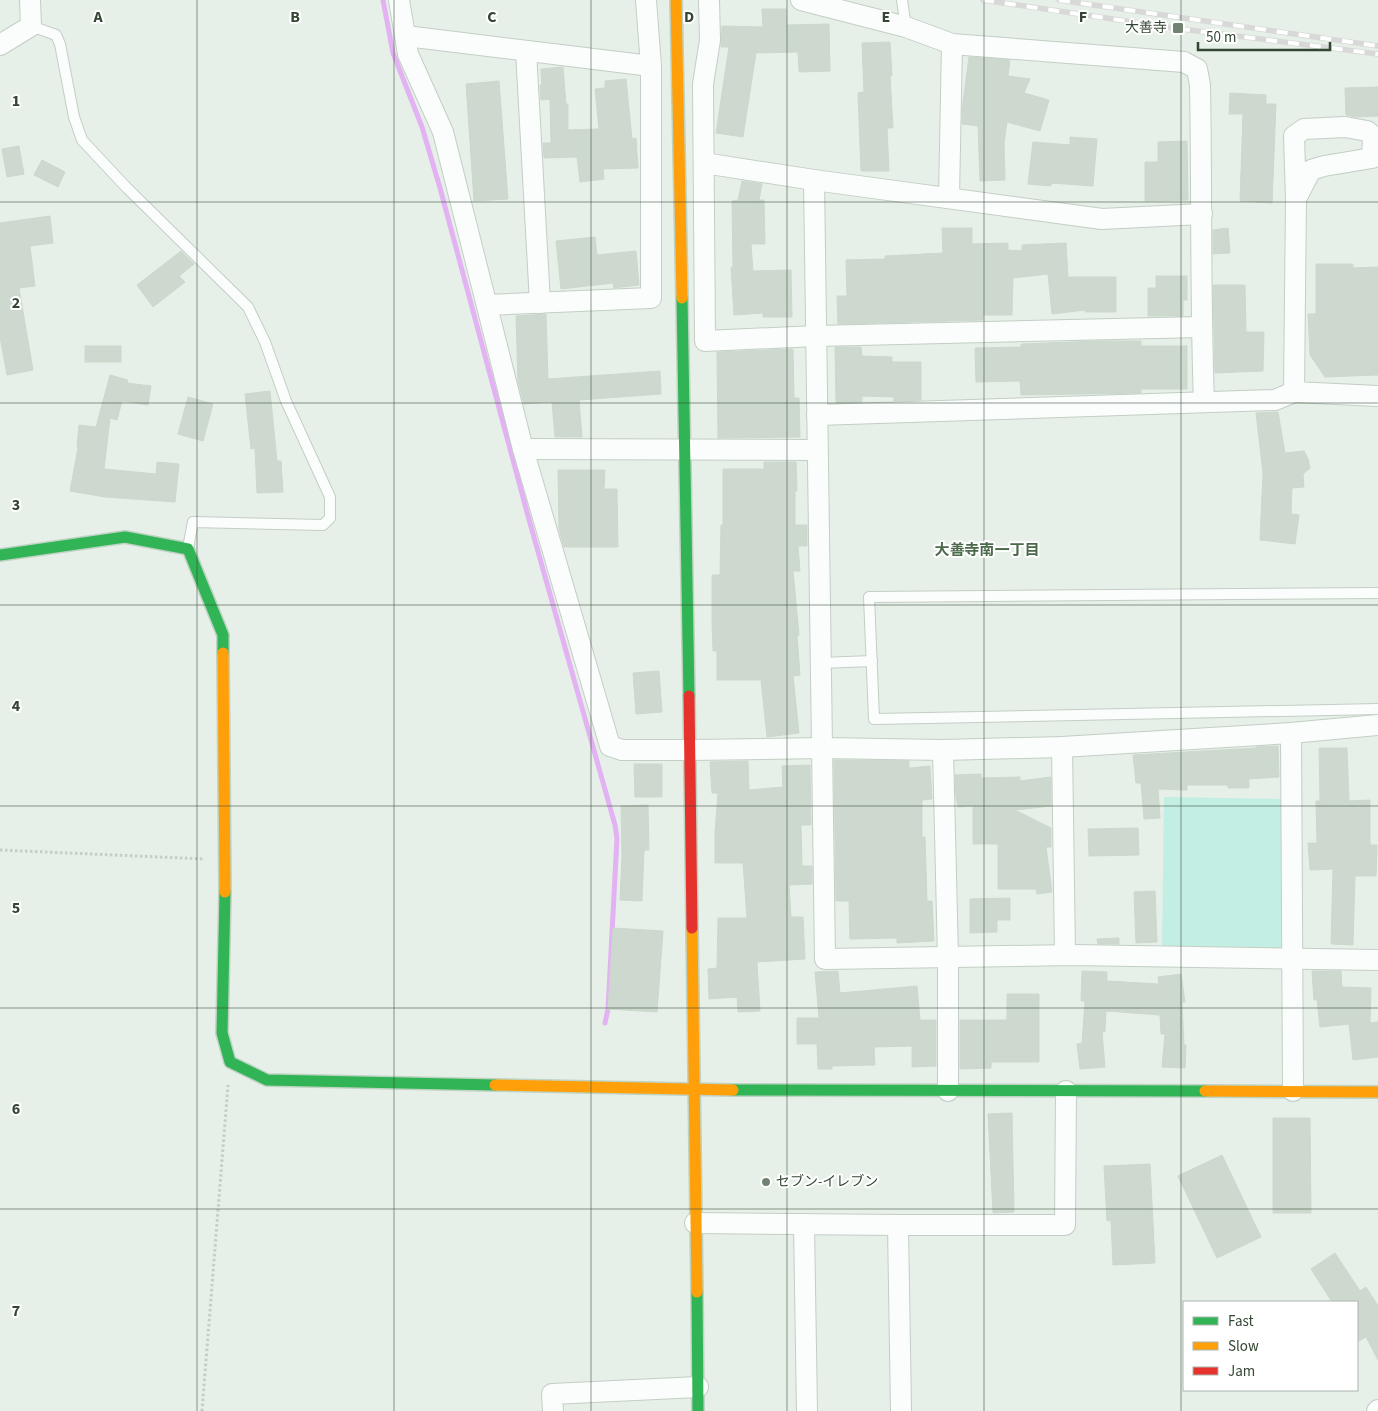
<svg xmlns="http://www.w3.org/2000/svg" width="1378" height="1411" viewBox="0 0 1378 1411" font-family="'Source Sans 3','Noto Sans JP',sans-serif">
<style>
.green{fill:#c3eee3}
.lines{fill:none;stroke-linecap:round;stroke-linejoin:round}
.stream{stroke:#e2b2f2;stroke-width:5}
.building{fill:#cdd8ce;stroke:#ccd8cd}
.lane-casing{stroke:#c3cec4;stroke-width:12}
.street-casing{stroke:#c3cec4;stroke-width:22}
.fast-casing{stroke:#bfd3c2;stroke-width:14}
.slow-casing{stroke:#bfd3c2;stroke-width:14}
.jam-casing{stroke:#bfd3c2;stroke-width:14}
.path{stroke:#c5cec6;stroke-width:3;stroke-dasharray:2.5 2.5;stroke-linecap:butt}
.lane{stroke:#fbfdfc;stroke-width:10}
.street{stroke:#fbfdfc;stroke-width:20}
.fast{stroke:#30b455;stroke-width:11}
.slow{stroke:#ff9f0a;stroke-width:11}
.jam{stroke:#e5322d;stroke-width:11}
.rail-casing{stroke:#d7d8d7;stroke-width:5.5}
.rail{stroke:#fff;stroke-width:4;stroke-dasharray:11;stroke-linecap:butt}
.grid{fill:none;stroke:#334633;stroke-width:1;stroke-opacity:0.55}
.poi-dot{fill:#728272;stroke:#fff;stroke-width:2}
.labels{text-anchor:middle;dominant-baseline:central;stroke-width:4;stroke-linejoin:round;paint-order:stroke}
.poi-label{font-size:14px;fill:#334633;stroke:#fff;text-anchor:end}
.neighbourhood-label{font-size:15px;font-weight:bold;fill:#4a6a49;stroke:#fff}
.grid-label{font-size:16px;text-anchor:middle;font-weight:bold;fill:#334633;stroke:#fff;stroke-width:4;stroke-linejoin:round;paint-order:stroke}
</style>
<rect width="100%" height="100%" fill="#e6f0e8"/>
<!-- green -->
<polygon class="green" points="1164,797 1283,799 1281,948 1162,946"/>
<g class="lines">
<!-- stream -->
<polyline class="stream" points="383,0 393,53 422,127 440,188 528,516 615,825 617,838 608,1009 605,1023"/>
</g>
<!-- building -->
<g class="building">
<polygon points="762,9 786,9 787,25 829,24 830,71 799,72 798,52 756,53 743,137 716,133 729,47 721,47 722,26 763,27"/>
<polygon points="890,42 892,76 890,76 893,128 887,128 889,171 861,171 858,93 864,92 862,43"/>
<polygon points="969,57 1010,60 1008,76 1030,79 1024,93 1049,100 1040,131 1007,122 1004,143 1005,180 980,181 978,126 962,124 963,102"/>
<polygon points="563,67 566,104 568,104 568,130 599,129 595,89 605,88 605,81 626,79 632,139 636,138 638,168 603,169 604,179 580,182 577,157 544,158 543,143 551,143 550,99 541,100 540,85 542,85 541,69"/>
<polygon points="499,81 508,199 474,201 466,84"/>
<polygon points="1378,87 1378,116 1356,117 1346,115 1345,88"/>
<polygon points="1230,93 1266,95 1266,104 1276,104 1272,203 1240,201 1243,114 1229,114"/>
<polygon points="1070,137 1097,139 1093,186 1051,183 1051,186 1028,184 1033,142 1070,145"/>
<polygon points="1187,141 1188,200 1145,201 1145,162 1158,162 1158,142"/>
<polygon points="19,146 24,174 7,177 2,149"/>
<polygon points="42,160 65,172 58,187 34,175"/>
<polygon points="742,181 762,184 759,200 764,200 765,244 751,244 753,271 791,270 792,317 763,317 763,313 734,315 731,267 733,267 732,201 738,200"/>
<polygon points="50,216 53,243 30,246 35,286 19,288 33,370 7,375 0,337 0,223"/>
<polygon points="942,228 972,228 972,244 1008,243 1008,250 1022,251 1022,245 1066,243 1068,277 1116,277 1116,312 1085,312 1085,310 1052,314 1048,274 1013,278 1012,315 983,315 983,320 838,324 837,296 847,296 846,260 885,259 885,256 943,253"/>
<polygon points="1228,228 1230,253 1213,254 1213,230"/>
<polygon points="595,237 597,255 636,251 639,285 614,288 613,283 561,289 556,241"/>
<polygon points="181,251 194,264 179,276 185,282 153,307 137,285"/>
<polygon points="1316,264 1353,264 1353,268 1378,267 1378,375 1325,377 1310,355 1308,314 1316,314"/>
<polygon points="1156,276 1187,276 1187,300 1183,300 1183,316 1148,316 1148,288 1156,288"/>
<polygon points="1213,285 1245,285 1246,332 1264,332 1263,371 1215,373"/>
<polygon points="546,314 548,379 660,371 661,394 579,400 582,437 555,437 552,402 524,404 518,381 516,316"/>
<polygon points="1098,341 1141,341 1141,346 1187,346 1187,389 1141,389 1141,393 1021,395 1020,381 976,382 975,348 1021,347 1021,344"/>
<rect x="85" y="346" width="36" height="16"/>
<polygon points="835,347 861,347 862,356 892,357 892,362 921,362 921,400 894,401 894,397 862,396 862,402 836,403"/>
<polygon points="793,349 794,398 799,398 800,437 718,438 717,352"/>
<polygon points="110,375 128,380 127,383 151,386 148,405 122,401 117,420 110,418 104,469 156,474 157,462 179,464 175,502 105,497 70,491 78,448 77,447 79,425 96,427"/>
<polygon points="270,391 277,461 281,461 283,492 257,493 255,448 251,449 245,394"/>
<polygon points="188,397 213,404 203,441 178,434"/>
<polygon points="1278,412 1285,453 1304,451 1308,459 1310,468 1303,474 1304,487 1292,488 1291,514 1299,515 1295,544 1260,540 1263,473 1256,413"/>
<polygon points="764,462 796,462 797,491 795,491 795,525 807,525 807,546 798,546 800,571 793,571 799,635 797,636 800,675 793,676 799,733 767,737 761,680 717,680 717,651 713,651 712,623 712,575 720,575 721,525 723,525 723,469 764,469"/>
<polygon points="558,470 605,470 604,489 617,489 618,547 564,547 559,529"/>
<polygon points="659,671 662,712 636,714 633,673"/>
<polygon points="1278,746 1279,777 1249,779 1249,788 1228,788 1228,785 1187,785 1187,790 1158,789 1160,818 1144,819 1141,783 1136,783 1133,755 1256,748 1256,747"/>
<polygon points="1319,748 1347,748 1349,801 1370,800 1370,845 1377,845 1376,876 1355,876 1353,945 1331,944 1333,869 1310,870 1308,843 1317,843 1316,801 1320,801"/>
<polygon points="834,760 909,761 909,768 930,766 932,799 922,800 922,837 925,837 927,901 932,901 934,941 897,943 897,938 850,939 849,901 836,901"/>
<polygon points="748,761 749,790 783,787 782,766 810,765 811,825 801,825 802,866 812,866 812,884 789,885 791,917 803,917 805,959 757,962 760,1011 738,1012 737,997 709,999 708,969 717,968 718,918 747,918 743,863 715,863 715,832 718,793 712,793 710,762"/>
<polygon points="634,764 662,764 662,797 635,797"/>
<polygon points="981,774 981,778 1020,777 1020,781 1051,777 1051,806 1015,810 1051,828 1051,847 1046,847 1052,892 1037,894 1036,889 998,889 998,844 973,844 973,806 958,807 956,797 955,775"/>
<polygon points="648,805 649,850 644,850 642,901 620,900 622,856 621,806"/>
<polygon points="1138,828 1139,855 1089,856 1088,829"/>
<polygon points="1155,891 1157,942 1136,943 1134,892"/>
<polygon points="1010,898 1010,920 997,920 997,932 970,933 970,899"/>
<polygon points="613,928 663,931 657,1012 608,1009"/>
<polygon points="1119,938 1119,944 1098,944 1097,939"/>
<polygon points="838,971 840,993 917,986 920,1020 936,1020 936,1066 912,1067 912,1046 874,1047 875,1065 832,1066 832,1069 818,1069 817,1044 797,1044 797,1018 819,1018 815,972"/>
<polygon points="1082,971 1107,972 1107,981 1159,984 1158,977 1181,974 1185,1002 1182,1002 1184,1045 1186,1045 1185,1068 1162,1067 1165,1034 1161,1034 1160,1015 1106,1011 1105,1032 1102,1032 1105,1067 1080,1069 1077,1044 1082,1043 1085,1001 1081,1001"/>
<polygon points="1312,971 1341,971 1342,987 1371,988 1370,1023 1378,1022 1378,1057 1353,1060 1349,1024 1320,1027 1317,1000 1314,1000"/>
<polygon points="1007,994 1039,994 1039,1062 991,1062 991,1068 960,1069 960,1020 1007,1020"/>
<polygon points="1012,1113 1014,1212 993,1213 988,1114"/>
<polygon points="1273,1118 1310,1118 1311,1213 1273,1213"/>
<polygon points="1222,1155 1261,1237 1217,1258 1178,1176"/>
<polygon points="1150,1164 1155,1263 1113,1265 1111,1220 1107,1221 1104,1166"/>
<polygon points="1335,1253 1360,1291 1366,1287 1378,1306 1378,1360 1366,1337 1357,1342 1357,1302 1332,1302 1311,1269"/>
</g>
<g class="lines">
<defs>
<g id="lane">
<polyline points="902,0 906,27"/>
<polyline points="31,26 56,35 60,44 74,117 82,140 126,187 248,307 265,342 286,401 330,497 330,518 323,525 193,522 188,548"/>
<polyline points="1378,593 869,597 874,719 1378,709"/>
<polyline points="821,663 872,661"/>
</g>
<g id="street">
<polyline points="399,0 408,54 443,132 523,449 610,746 622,750 690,750 823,748 943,750 1062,747 1291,733 1378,725"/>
<polyline points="709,0 710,40 703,84 705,341 816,336 1201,327"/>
<path d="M801,0l105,27 46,17 232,18 13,7 3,16c2,105 0,211 4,317"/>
<polyline points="406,36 651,66"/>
<polyline points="0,45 31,26 30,0"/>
<polyline points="526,51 540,303"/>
<polyline points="704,163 814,180 1102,219 1202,214"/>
<polyline points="814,180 825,959 1072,955 1378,960"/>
<polyline points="949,197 952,44"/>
<polyline points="1296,199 1311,170 1324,166 1372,158 1373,136 1367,131 1345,127 1304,129 1294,136 1296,199 1294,392 1378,396"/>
<polyline points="487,305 651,298 651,66 646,0"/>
<polyline points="817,415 1275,400 1294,392"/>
<polyline points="523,449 817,450"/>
<polyline points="1291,733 1293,1091"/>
<polyline points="1062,747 1065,955"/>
<polyline points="943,750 948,958 948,1091"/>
<polyline points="695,1223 898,1225"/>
<polyline points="804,1224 807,1411"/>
<polyline points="553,1411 552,1394 698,1387"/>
<polyline points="901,1411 898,1225 1065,1225 1066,1091"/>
<polyline points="1377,1411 1378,1410"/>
</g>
<g id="fast">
<polyline points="682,298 689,696"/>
<polyline points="0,555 125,537 188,549 223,635 223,653"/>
<polyline points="225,892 222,1033 230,1062 267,1080 495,1085"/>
<polyline points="733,1090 1205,1091"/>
<polyline points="697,1292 698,1411"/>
</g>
<g id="slow">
<polyline points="676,0 682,298"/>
<polyline points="223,653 225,892"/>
<polyline points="692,928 697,1292"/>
<polyline points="495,1085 733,1090"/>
<polyline points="1205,1091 1378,1092"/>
</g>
<polyline id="jam" points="689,696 692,928"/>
</defs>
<!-- lane casing -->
<use href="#lane" class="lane-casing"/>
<!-- street casing -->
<use href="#street" class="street-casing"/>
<!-- fast casing -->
<use href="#fast" class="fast-casing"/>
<!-- slow casing -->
<use href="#slow" class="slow-casing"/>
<!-- jam casing -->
<use href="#jam" class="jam-casing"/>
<!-- path -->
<g class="path">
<polyline points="0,850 205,859"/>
<polyline points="202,1411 228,1085"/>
</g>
<!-- lane -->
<use href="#lane" class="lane"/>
<!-- street -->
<use href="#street" class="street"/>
<!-- fast -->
<use href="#fast" class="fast"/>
<!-- slow -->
<use href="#slow" class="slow"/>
<!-- jam -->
<use href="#jam" class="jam"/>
<defs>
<g id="rail">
<polyline points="983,0 1174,28 1378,54"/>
<polyline points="1059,0 1378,46"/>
</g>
</defs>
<!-- rail casing -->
<use href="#rail" class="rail-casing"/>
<!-- rail -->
<use href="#rail" class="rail"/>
</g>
<!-- grid -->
<path class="grid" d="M197,0v1411M394,0v1411M591,0v1411M787,0v1411M984,0v1411M1181,0v1411M0,202h1378M0,403h1378M0,605h1378M0,806h1378M0,1008h1378M0,1209h1378"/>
<!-- markers -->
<g class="poi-dot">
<rect x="1172" y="22" width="12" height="12" rx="2.5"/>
<circle cx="766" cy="1182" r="5"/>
</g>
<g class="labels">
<!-- poi labels -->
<g class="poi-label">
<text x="1167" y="28">大善寺</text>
<text x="776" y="1182" text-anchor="start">セブン-イレブン</text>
</g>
<!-- neighbourhood labels -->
<g class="neighbourhood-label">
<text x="987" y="550">大善寺南一丁目</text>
</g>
</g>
<g class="grid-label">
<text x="98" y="22">A</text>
<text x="295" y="22">B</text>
<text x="492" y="22">C</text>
<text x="689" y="22">D</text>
<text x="886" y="22">E</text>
<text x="1083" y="22">F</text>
<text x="16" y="106">1</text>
<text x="16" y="308">2</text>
<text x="16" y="510">3</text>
<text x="16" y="711">4</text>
<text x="16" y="913">5</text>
<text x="16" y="1114">6</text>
<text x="16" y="1316">7</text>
</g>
<!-- legend -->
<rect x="1183" y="1301" width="175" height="90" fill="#ffffff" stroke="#adb5ad"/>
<rect x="1193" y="1317" width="25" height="8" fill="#30b455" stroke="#adb5ad"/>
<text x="1228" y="1326" font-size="15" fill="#334633">Fast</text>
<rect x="1193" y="1342" width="25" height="8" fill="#ff9f0a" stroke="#adb5ad"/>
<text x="1228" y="1351" font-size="15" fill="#334633">Slow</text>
<rect x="1193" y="1367" width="25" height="8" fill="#e5322d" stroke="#adb5ad"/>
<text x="1228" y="1376" font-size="15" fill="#334633">Jam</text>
<!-- scale -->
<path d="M1198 42v8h132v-8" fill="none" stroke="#334633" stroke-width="2.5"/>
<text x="1206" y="42" font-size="15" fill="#334633" stroke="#ffffff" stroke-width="4" paint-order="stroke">50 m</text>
</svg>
